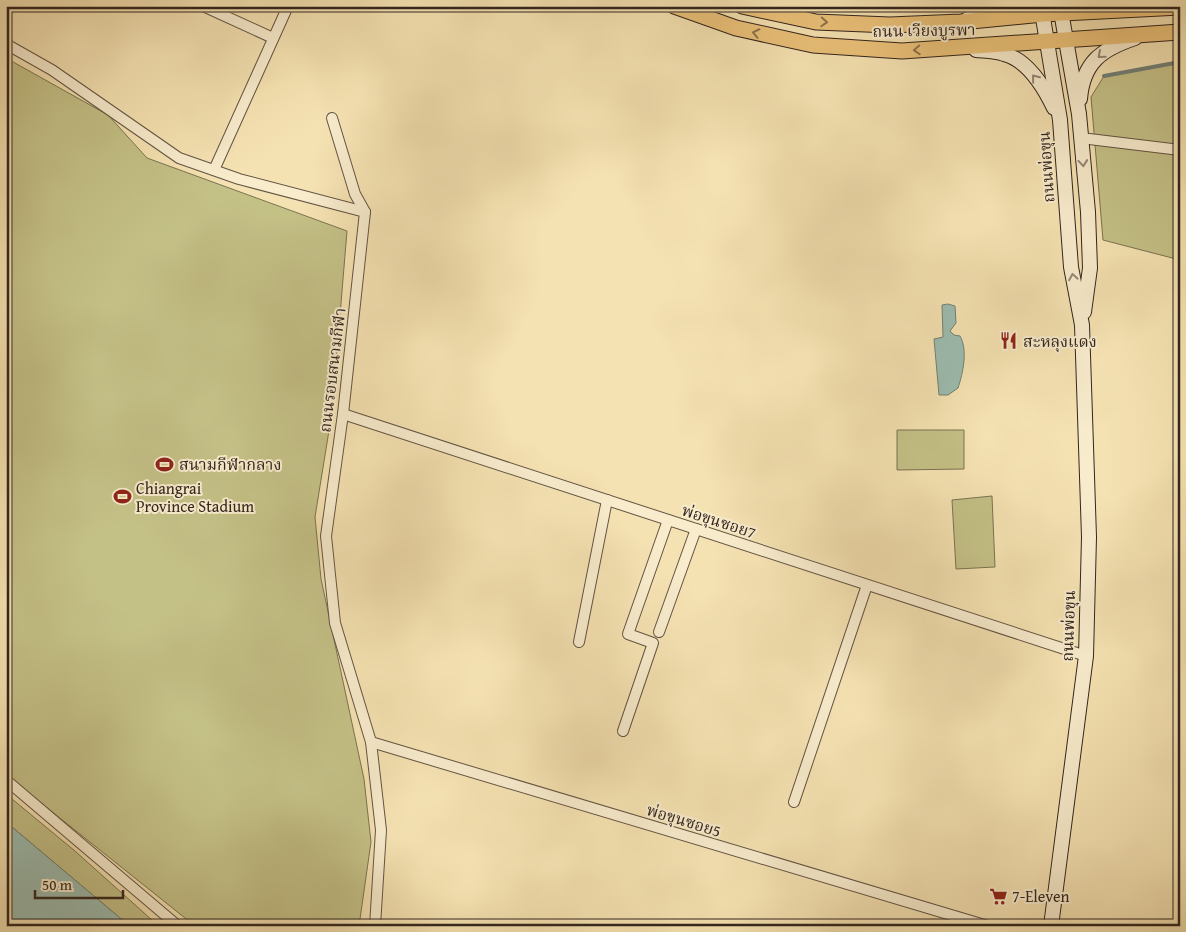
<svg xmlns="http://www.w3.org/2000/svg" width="1186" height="932" viewBox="0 0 1186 932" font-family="'Gentium Book Plus','Noto Serif Thai',serif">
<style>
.green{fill:#c4c187;stroke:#7b7352}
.water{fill:#9cbdb0;stroke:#728076}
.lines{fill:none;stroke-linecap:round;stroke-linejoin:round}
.stream{stroke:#728076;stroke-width:4}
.street-casing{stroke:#635443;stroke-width:12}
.secondary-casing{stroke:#32251e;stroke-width:16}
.primary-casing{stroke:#32251e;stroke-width:17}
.street{stroke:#f8eccd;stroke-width:10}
.secondary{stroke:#f8eccd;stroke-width:14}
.primary{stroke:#eac179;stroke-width:15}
.oneway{stroke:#8e734c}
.oneway2{stroke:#958876}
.labels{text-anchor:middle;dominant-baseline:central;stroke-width:4;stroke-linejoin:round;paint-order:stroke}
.street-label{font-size:16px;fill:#32251e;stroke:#f8eccd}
.poi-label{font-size:16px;fill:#32251e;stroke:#f8eccd;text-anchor:start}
</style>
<rect width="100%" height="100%" fill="#f5e2b2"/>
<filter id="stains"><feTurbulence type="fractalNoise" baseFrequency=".004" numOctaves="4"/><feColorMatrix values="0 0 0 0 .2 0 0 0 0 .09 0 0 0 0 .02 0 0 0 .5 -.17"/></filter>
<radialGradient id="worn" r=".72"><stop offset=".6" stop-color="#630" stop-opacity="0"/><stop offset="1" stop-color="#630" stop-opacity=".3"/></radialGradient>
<!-- green -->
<g class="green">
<polygon points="6,58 108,115 147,158 347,231 332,412 315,517 321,579 364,779 371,842 359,926 195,926 6,775"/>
<polygon points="1180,63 1180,260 1103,240 1091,97 1104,76"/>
<polygon points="897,430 964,430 964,469 897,470"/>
<polygon points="992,496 995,567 956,569 952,500"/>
<polygon points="6,794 75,851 153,921 150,926 126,926 126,923 6,822"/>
</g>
<!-- water -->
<g class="water">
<path d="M948,304l7,2 1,17 -6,8 4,4 6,1c8,14 3,37 -2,52l-10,7h-9l-5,-56 9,-2 -1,-32z"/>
<polygon points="6,822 126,923 126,926 6,926"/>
</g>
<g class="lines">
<!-- stream -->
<polyline class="stream" points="1104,76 1180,62"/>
<defs>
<g id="street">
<polyline points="203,6 273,38"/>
<polyline points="6,44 52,70 179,158 239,179 365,212 343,414 326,536 335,623 371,742 381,830 375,926"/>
<polyline points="332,118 355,194 365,212"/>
<polyline points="1081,138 1180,150"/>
<polyline points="214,170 288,6"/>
<polyline points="343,414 1086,656"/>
<polyline points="659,632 696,529"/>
<polyline points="579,642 607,500"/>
<polyline points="623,731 653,643 628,634 668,520"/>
<polyline points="371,742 988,926"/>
<polyline points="6,780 178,926"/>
<polyline points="794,802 867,585"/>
</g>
<g id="secondary">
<polyline points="1041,6 1060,120 1071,267 1082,325 1089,537 1086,656 1051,926"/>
<polyline points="1060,6 1079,114 1088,212 1090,268 1084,312"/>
<polyline points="966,20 995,6"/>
<path d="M976,50c9,1 19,1 28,4 24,6 40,33 50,54"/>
<path d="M1080,99c3,-37 22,-50 55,-61"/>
</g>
<g id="primary">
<polyline points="674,6 736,28 813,45 902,51 1180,32"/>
<polyline points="742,6 816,22 890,25 961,22 1043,14 1180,7"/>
</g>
</defs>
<!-- street casing -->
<use href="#street" class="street-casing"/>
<!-- secondary casing -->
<use href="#secondary" class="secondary-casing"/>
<!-- primary casing -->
<use href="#primary" class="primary-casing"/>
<!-- street -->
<use href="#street" class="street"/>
<!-- secondary -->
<use href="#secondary" class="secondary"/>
<!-- primary -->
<use href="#primary" class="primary"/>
</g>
<!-- one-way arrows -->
<defs><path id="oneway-chevron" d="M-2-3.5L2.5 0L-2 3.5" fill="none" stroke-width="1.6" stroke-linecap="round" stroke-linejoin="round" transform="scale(1.25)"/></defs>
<g class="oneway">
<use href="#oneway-chevron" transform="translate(824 22) rotate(3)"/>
<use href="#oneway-chevron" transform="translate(756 33) rotate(-168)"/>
<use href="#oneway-chevron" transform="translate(917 50) rotate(177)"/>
</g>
<g class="oneway2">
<use href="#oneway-chevron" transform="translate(1101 55) rotate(139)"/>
<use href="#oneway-chevron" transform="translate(1035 78) rotate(-129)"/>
<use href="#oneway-chevron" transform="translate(1083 163) rotate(85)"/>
<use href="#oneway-chevron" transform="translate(1073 277) rotate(-100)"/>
</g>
<!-- icons -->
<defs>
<symbol id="restaurant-bare" viewBox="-9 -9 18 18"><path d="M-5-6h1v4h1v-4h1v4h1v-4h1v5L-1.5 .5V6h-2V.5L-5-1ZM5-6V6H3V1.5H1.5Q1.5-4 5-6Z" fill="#8f2418" stroke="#f8eccd" stroke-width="2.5" paint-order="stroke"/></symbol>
<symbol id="stadium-bare" viewBox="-9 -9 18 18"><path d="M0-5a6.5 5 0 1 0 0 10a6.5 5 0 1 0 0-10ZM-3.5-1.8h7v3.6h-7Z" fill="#8f2418" stroke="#f8eccd" stroke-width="2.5" paint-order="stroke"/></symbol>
<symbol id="supermarket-bare" viewBox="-9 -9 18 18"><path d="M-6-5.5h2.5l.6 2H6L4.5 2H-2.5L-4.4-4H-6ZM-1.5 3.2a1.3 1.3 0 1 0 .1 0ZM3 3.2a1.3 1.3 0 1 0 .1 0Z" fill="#8f2418" stroke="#f8eccd" stroke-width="2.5" paint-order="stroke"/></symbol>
</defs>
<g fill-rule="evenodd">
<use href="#restaurant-bare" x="996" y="328" width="25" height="25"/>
<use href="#stadium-bare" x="152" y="452" width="25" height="25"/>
<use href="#stadium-bare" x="110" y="484" width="25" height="25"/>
<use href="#supermarket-bare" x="986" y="884" width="25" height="25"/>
</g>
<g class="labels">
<!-- street labels -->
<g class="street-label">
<text transform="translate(924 30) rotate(-1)">ถนน เวียงบูรพา</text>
<text transform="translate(1046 167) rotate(-94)">ถนนพ่อขุน</text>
<text transform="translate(332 370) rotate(-83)">ถนนรอบสนามกีฬา</text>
<text transform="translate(719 521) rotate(18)">พ่อขุนซอย7</text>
<text transform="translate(1068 626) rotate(-88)">ถนนพ่อขุน</text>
<text transform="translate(684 820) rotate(17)">พ่อขุนซอย5</text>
</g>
<!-- poi labels -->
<g class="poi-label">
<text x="1023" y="341">สะหลุงแดง</text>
<text x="179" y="464">สนามกีฬากลาง</text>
<text x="136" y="488">Chiangrai<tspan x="136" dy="18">Province Stadium</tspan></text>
<text x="1012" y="896">7-Eleven</text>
</g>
</g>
<!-- margin -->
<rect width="1186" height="932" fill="none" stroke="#f5e2b2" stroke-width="25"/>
<rect x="8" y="8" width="1171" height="917" fill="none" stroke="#32251e" stroke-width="2.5"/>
<rect x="12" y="12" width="1161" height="907" fill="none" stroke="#32251e"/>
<!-- scale -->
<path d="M35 890v8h88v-8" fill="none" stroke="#32251e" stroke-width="2.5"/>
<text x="42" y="890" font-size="15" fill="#32251e" stroke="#f8eccd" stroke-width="4" paint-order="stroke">50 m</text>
<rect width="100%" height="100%" filter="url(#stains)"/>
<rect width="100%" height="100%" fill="url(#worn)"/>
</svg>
